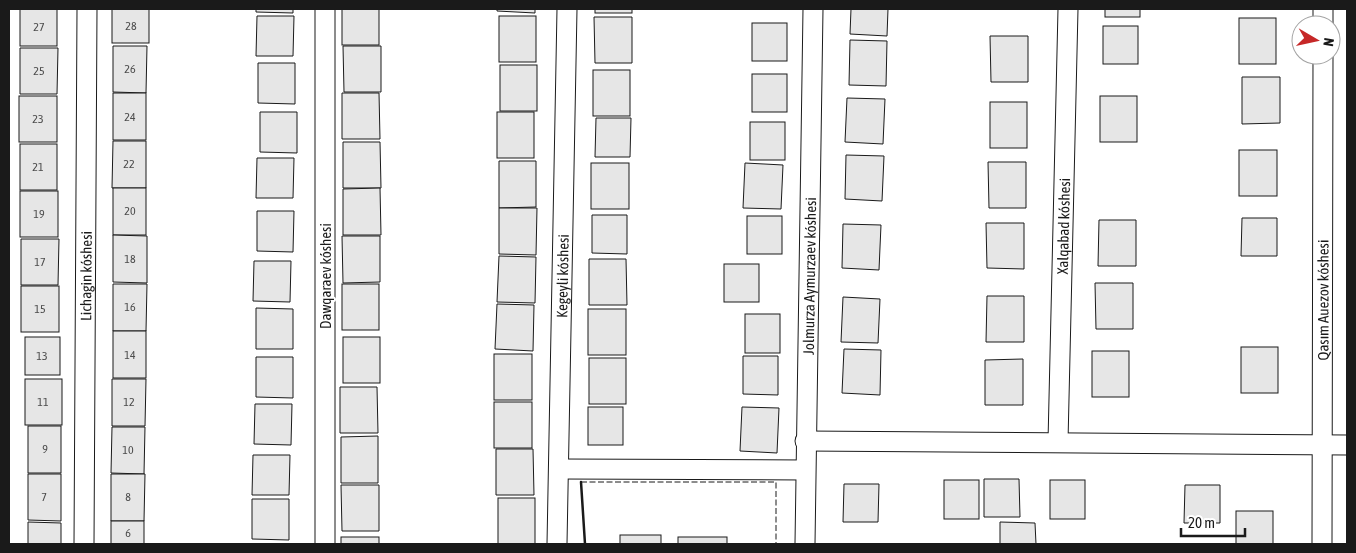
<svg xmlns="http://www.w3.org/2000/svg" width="1356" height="553" viewBox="0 0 1356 553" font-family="'Asap Condensed',sans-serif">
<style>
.building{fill:#e6e6e6;stroke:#1a1a1a}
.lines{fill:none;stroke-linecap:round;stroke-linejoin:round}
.street-casing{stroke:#1a1a1a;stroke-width:21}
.street{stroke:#fff;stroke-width:19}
.fence{stroke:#1a1a1a;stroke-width:1;stroke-dasharray:6 2.5;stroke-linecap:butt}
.wall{stroke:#1a1a1a;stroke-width:2.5}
.labels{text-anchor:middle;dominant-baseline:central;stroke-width:4;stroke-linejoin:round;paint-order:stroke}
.number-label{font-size:12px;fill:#4d4d4d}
.street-label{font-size:15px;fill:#1a1a1a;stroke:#fff}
</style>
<rect width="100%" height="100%" fill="#fff"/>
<!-- building -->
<g class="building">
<rect x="20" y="9" width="37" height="37"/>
<rect x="112" y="9" width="37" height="34"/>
<polygon points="256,9 293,9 293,13 256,12"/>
<rect x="342" y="9" width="37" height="36"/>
<polygon points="497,9 535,9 535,13 497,11"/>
<rect x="595" y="9" width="37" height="4"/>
<polygon points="851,9 888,9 887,36 850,34"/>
<rect x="1105" y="9" width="35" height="8"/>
<polygon points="257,16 294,16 293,56 256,56"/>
<rect x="499" y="16" width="37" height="46"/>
<polygon points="594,17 632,17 632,63 595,63"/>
<rect x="1239" y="18" width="37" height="46"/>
<rect x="752" y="23" width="35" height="38"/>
<rect x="1103" y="26" width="35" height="38"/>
<polygon points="990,36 1028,36 1028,82 991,82"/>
<polygon points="850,40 887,41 886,86 849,85"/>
<polygon points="113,46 147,46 146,93 113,92"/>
<polygon points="343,46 381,46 381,92 344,92"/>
<polygon points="20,48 58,48 57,94 20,94"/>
<polygon points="258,63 295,63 295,104 258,103"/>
<rect x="500" y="65" width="37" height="46"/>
<rect x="593" y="70" width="37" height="46"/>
<rect x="752" y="74" width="35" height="38"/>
<polygon points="1242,77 1280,77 1280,123 1242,124"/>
<rect x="113" y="93" width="33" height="47"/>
<polygon points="342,93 379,93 380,139 342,139"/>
<rect x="19" y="96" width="38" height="46"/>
<rect x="1100" y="96" width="37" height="46"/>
<polygon points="847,98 885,99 883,144 845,142"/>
<rect x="990" y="102" width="37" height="46"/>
<polygon points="260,112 297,112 297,153 260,152"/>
<rect x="497" y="112" width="37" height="46"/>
<polygon points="596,118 631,118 630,157 595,157"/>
<rect x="750" y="122" width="35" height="38"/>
<polygon points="113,141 146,141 146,188 112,188"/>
<polygon points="343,142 380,142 381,188 343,188"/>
<rect x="20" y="144" width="37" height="46"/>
<rect x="1239" y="150" width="38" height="46"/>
<polygon points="846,155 884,156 882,201 845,199"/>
<polygon points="257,158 294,158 293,198 256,198"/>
<polygon points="499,161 536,161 536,207 499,208"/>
<polygon points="988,162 1026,162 1026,208 989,208"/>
<rect x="591" y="163" width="38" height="46"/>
<polygon points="745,163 783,165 781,209 743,208"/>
<rect x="113" y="188" width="33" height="47"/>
<polygon points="380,188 381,235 343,235 343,189"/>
<rect x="20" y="191" width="38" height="46"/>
<polygon points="499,208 537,208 536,255 499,254"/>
<polygon points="257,211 294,211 293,252 257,251"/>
<polygon points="592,215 627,215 627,254 592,253"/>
<rect x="747" y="216" width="35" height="38"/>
<polygon points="1242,218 1277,218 1277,256 1241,256"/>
<polygon points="1099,220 1136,220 1136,266 1098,266"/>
<polygon points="986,223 1024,223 1024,269 987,268"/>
<polygon points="843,224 881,225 879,270 842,268"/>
<polygon points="113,235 147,236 147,283 113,282"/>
<polygon points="342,236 380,236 380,282 343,283"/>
<polygon points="21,239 59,239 58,285 21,285"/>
<polygon points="499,256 536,257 535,303 497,302"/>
<polygon points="589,259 626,259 627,305 589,305"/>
<polygon points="254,261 291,261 290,302 253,301"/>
<rect x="724" y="264" width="35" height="38"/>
<polygon points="1095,283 1133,283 1133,329 1096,329"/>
<polygon points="113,284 147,284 146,331 113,331"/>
<rect x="342" y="284" width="37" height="46"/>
<rect x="21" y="286" width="38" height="46"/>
<polygon points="987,296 1024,296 1024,342 986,342"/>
<polygon points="843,297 880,299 878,343 841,342"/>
<polygon points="497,304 534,305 533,351 495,349"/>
<polygon points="256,308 293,309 293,349 256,349"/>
<rect x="588" y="309" width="38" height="46"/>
<rect x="745" y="314" width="35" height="39"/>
<rect x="113" y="331" width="33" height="47"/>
<rect x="25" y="337" width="35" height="38"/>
<rect x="343" y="337" width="37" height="46"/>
<rect x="1241" y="347" width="37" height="46"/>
<polygon points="844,349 881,350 880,395 842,393"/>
<rect x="1092" y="351" width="37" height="46"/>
<rect x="494" y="354" width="38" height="46"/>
<polygon points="743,356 778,356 778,395 743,394"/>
<polygon points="256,357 293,357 293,398 256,397"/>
<rect x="589" y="358" width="37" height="46"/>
<polygon points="1023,359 1023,405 985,405 985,360"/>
<rect x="25" y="379" width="37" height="46"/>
<polygon points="112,379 146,379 145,426 112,426"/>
<polygon points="340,387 377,387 378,433 340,433"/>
<rect x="494" y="402" width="38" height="46"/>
<polygon points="255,404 292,404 291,445 254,444"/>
<rect x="588" y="407" width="35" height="38"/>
<polygon points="742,407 779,408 777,453 740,451"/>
<rect x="28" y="426" width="33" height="47"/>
<polygon points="112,427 145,427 144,474 111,473"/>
<polygon points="378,436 378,483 341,483 341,437"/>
<polygon points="496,449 533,449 534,495 496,495"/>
<polygon points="253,455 290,455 289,495 252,495"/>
<polygon points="28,474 61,474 61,521 28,520"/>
<polygon points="111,474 145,474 144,521 111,521"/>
<polygon points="984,479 1019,479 1020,517 984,517"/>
<rect x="944" y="480" width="35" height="39"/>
<rect x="1050" y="480" width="35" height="39"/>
<polygon points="844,484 879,484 878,522 843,522"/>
<polygon points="341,485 379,485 379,531 342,531"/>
<polygon points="1185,485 1220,485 1220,523 1184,523"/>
<rect x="498" y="498" width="37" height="46"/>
<polygon points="252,499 289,499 289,540 252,539"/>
<rect x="1236" y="511" width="37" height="33"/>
<rect x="111" y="521" width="33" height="23"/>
<polygon points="28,522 61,523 61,544 28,544"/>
<polygon points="1000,522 1035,523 1036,544 1000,544"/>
<rect x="620" y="535" width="41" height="9"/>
<rect x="341" y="537" width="38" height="7"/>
<rect x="678" y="537" width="49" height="7"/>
</g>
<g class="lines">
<defs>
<g id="street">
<polyline points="1323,25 1323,9"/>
<polyline points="805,441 1347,445"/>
<path id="s1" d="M1058,442l10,-433"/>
<polyline points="560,469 805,470"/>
<path id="s2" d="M84,544l3,-535"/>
<polyline points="325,544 325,9"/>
<path id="s3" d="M557,544l10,-535"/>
<path id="s4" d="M805,544l8,-535"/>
<path id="s5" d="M1322,544l1,-489"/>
</g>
</defs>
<!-- street casing -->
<use href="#street" class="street-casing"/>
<!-- street -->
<use href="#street" class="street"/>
<!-- fence -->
<polyline class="fence" points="581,482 776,482 776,544"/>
<!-- wall -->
<polyline class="wall" points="581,482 585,544"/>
</g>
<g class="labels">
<!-- number labels -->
<g class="number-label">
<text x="131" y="26">28</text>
<text x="39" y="27">27</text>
<text x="130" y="69">26</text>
<text x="39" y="71">25</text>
<text x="130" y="117">24</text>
<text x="38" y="119">23</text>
<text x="129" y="164">22</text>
<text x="38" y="167">21</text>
<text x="130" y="211">20</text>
<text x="39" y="214">19</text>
<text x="130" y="259">18</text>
<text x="40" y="262">17</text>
<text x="130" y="307">16</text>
<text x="40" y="309">15</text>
<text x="130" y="355">14</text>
<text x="42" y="356">13</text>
<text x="43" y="402">11</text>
<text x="129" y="402">12</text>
<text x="45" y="449">9</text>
<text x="128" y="450">10</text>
<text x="44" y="497">7</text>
<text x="128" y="497">8</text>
<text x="128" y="533">6</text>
</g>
<!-- street labels -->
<g class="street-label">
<text stroke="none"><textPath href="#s1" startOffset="216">Xalqabad kóshesi</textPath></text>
<text stroke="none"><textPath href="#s2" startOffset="268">Lichagin kóshesi</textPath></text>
<text transform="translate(325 276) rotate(-90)">Dawqaraev kóshesi</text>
<text stroke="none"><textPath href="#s3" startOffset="268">Kegeyli kóshesi</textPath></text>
<text stroke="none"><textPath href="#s4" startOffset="268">Jolmurza Aymurzaev kóshesi</textPath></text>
<text stroke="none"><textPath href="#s5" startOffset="244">Qasım Auezov kóshesi</textPath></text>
</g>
</g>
<!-- border -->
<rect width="1356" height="553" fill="none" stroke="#1a1a1a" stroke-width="20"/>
<!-- north arrow -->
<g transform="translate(1316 40) rotate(99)"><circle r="24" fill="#ffffff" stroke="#a3a3a3"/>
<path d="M0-4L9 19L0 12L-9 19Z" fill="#c62828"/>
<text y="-8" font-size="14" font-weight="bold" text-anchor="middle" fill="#1a1a1a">N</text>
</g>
<!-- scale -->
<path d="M1181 528v8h64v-8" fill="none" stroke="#1a1a1a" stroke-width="2.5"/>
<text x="1188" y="528" font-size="15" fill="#1a1a1a" stroke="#ffffff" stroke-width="4" paint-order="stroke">20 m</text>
</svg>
